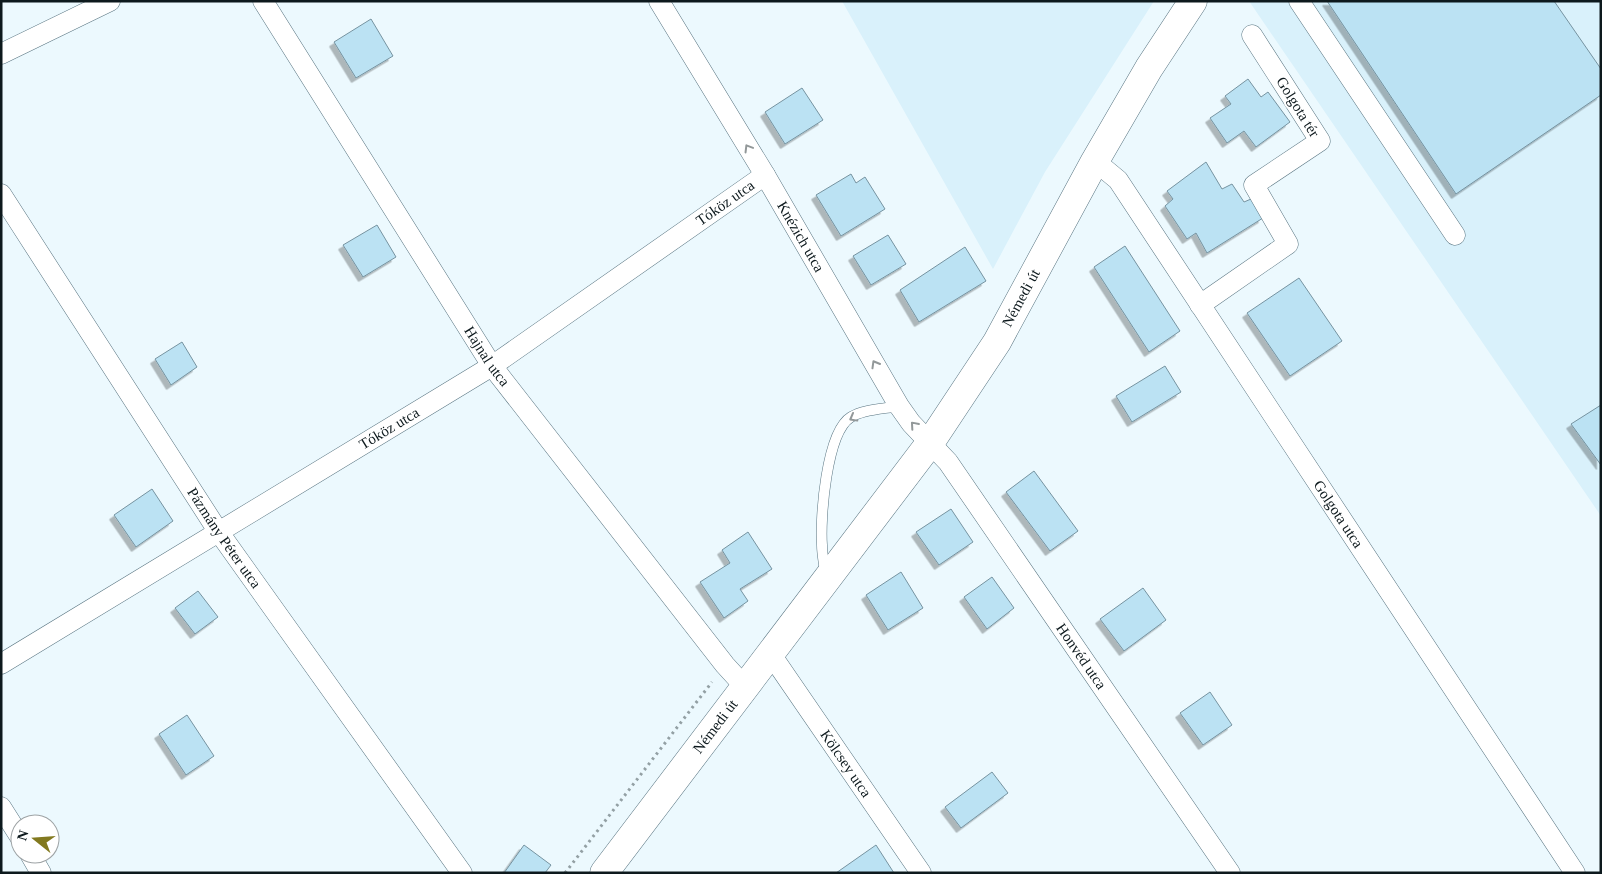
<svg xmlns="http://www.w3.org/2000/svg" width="1602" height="874" viewBox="0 0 1602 874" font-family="'Times New Roman',serif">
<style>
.built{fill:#d9f1fb}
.building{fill:#bbe2f3;stroke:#7693a0;filter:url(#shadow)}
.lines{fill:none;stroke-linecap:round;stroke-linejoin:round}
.service-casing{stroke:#587480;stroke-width:11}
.minor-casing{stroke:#587480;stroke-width:21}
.secondary-casing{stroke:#587480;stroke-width:29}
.path{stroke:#93a0a4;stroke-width:3;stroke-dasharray:2.5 4;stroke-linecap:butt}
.service{stroke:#fff;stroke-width:10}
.minor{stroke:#fff;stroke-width:20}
.secondary{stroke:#fff;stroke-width:28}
.oneway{stroke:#929899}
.labels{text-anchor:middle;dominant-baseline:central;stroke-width:4;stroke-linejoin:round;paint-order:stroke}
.street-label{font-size:15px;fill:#0d191d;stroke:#fff}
</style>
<defs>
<filter id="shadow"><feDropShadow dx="-4.5" dy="4.5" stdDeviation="0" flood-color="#0004"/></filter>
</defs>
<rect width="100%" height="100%" fill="#ecf9fe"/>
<!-- built -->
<g class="built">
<polygon points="842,1 1154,1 1045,172 993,269"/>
<polygon points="1249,1 1601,1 1601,516 1491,355"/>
</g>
<!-- building -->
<g class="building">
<polygon points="1327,1 1554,1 1601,69 1601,95 1456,194"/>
<polygon points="371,19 393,56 356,78 334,42"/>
<polygon points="1248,79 1261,97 1268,92 1290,122 1256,147 1244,131 1227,143 1210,118 1231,104 1225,96"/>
<polygon points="802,88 823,120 785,144 765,112"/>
<polygon points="1206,162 1222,189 1232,184 1244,202 1251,199 1263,218 1207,253 1196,233 1187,239 1165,206 1173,199 1167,191"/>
<polygon points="851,174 856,183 865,177 885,209 841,236 816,195"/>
<polygon points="377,225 396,257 363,277 343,245"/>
<polygon points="888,235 906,264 871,285 853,256"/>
<polygon points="1125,246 1180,331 1149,352 1094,267"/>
<polygon points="965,247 986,281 919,322 900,290"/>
<polygon points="1299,278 1342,341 1290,376 1247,313"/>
<polygon points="182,342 197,367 171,385 155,359"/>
<polygon points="1165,366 1181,392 1132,422 1116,396"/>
<polygon points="1601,405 1601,465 1571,424"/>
<polygon points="1034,471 1078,531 1050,551 1006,492"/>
<polygon points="152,489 173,521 136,547 114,515"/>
<polygon points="951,509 973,542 939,565 916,532"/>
<polygon points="748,532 772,569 740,589 748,601 724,618 700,582 730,563 722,550"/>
<polygon points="901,572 923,608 888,630 866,595"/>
<polygon points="992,577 1014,608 987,629 964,597"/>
<polygon points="1143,588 1166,620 1124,651 1100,619"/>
<polygon points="198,591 218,617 195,634 175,608"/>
<polygon points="1210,692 1232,725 1203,745 1180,713"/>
<polygon points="187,715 214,756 186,775 159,734"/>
<polygon points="992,772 1008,793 961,828 945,807"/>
<polygon points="524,845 551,865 545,873 504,873"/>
<polygon points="876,845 894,873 836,873"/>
</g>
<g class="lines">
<defs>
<path id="service" d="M825,572c-1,-9 -3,-18 -3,-27 -2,-26 4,-113 29,-128 13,-8 33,-8 48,-11"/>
<g id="minor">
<path id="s1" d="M263,1l229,365 233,299 20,22"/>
<path id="s2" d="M659,1l106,174 134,231 12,17 37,39 282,411"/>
<polyline points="1299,1 1455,235"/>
<polyline points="1,54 110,1"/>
<path id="s3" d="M1095,161l23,19 457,693"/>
<path id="s4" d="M1,194l217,337 244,342"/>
<polyline points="1200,305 1288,244 1254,185 1320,141 1252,35"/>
<path id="s5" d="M770,653l151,220"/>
<path id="s6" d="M1,664l491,-298 273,-191"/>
<polyline points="1,807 20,837"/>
<polyline points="30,854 41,873"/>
</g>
<g id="secondary">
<path id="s7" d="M604,873l326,-430 67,-101 98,-181 54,-93 44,-67"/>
</g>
</defs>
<!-- service casing -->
<use href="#service" class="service-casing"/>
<!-- minor casing -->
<use href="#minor" class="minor-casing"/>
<!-- secondary casing -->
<use href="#secondary" class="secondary-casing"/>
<!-- path -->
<polyline class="path" points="565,873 712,682"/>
<!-- service -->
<use href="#service" class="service"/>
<!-- minor -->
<use href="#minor" class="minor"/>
<!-- secondary -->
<use href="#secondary" class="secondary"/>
</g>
<!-- one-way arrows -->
<defs><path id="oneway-chevron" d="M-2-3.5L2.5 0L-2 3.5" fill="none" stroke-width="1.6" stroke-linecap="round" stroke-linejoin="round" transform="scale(1.25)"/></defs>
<g class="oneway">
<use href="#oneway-chevron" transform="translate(748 148) rotate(-121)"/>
<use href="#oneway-chevron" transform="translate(875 364) rotate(-120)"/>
<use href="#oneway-chevron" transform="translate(853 418) rotate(151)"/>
<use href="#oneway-chevron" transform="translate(914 425) rotate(-131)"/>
</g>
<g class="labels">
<!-- street labels -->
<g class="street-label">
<text transform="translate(1298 107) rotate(58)">Golgota tér</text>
<text stroke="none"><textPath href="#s6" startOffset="859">Tóköz utca</textPath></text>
<text stroke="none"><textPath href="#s2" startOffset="275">Knézich utca</textPath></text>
<text stroke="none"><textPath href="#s7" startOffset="711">Némedi út</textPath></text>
<text stroke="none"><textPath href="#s1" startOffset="420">Hajnal utca</textPath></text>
<text stroke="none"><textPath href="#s6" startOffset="454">Tóköz utca</textPath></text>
<text stroke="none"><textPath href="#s3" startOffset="430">Golgota utca</textPath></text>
<text stroke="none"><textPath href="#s4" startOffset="410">Pázmány Péter utca</textPath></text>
<text stroke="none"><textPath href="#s2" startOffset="781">Honvéd utca</textPath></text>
<text stroke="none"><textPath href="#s7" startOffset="184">Némedi út</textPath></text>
<text stroke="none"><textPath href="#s5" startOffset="134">Kölcsey utca</textPath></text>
</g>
</g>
<!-- border -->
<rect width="1602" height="874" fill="none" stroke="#0d191d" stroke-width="5"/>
<!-- north arrow -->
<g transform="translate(35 839) rotate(287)"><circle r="24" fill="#ffffff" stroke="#9ea3a5"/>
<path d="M0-4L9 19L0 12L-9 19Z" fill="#82791f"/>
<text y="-8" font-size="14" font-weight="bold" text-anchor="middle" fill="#0d191d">N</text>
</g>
</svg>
